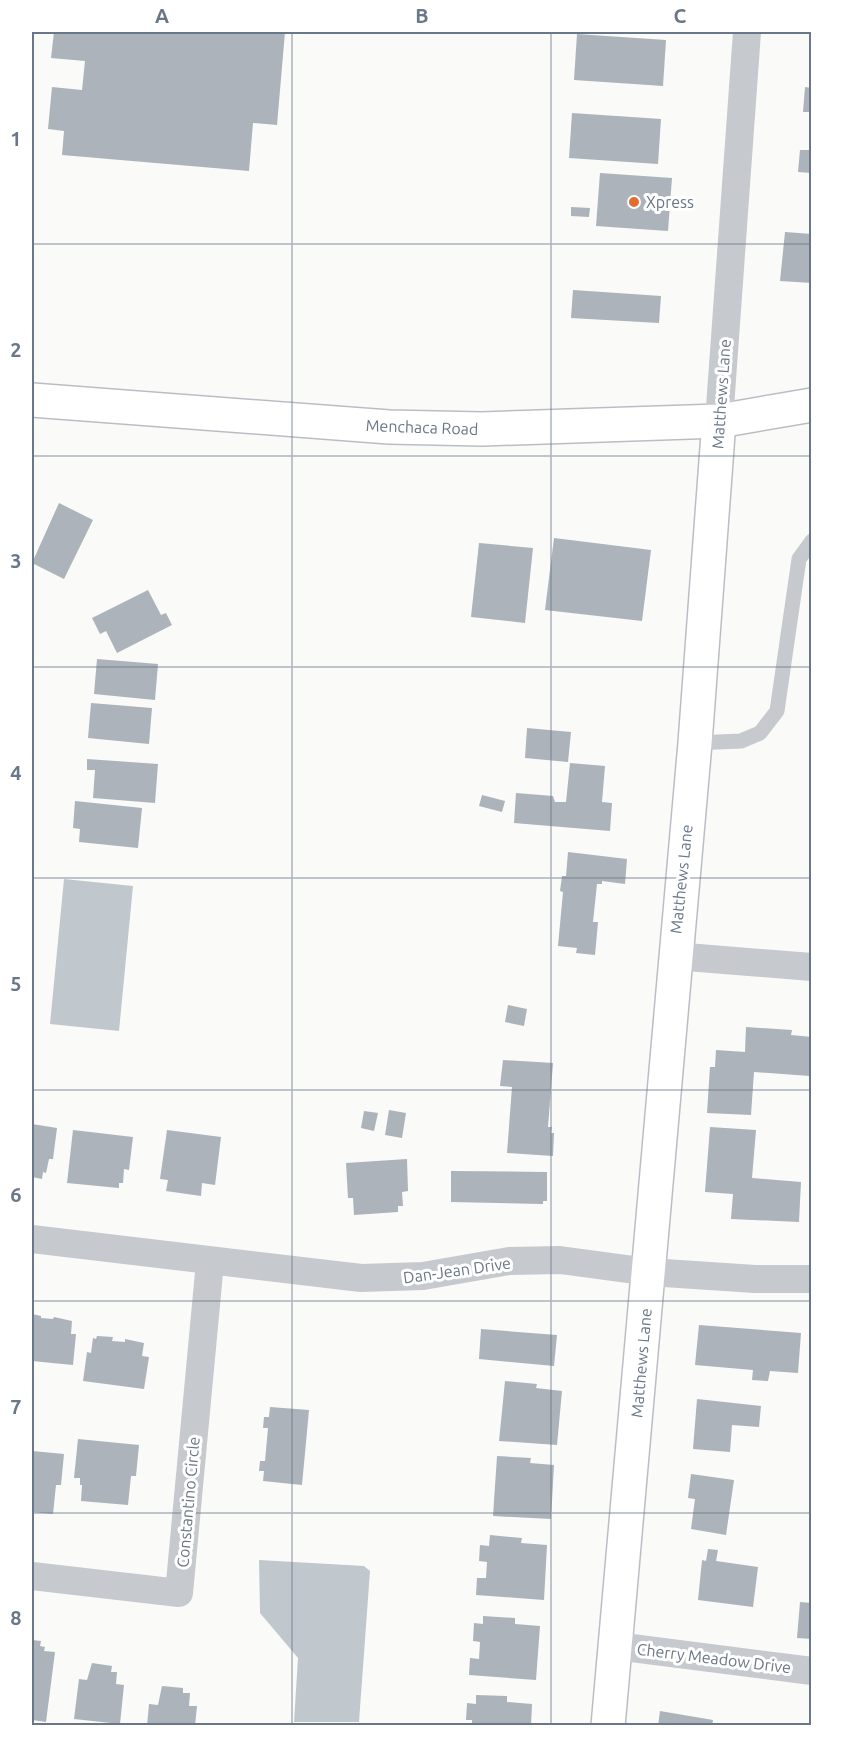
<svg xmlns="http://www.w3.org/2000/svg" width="843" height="1757" viewBox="0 0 843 1757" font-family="Ubuntu,sans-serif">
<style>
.water{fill:#c0c8ce}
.building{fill:#acb3ba}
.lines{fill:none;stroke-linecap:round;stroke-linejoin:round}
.secondary-casing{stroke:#babec4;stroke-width:36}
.lane{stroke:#c6c9cd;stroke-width:15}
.street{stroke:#c6c9cd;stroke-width:28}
.secondary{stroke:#fff;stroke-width:33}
.grid{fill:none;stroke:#697788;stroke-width:1.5;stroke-opacity:0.55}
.poi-dot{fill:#e26d30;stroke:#fff;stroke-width:2}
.labels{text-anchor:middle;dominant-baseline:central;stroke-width:6;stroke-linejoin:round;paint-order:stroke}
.poi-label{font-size:16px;fill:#697788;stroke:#fff;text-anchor:start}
.street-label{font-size:16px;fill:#697788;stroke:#fff}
.neatline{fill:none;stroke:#697788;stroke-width:2}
.grid-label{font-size:20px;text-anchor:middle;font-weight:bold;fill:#697788}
</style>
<rect width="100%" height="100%" fill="#fafaf8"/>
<!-- water -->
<g class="water">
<polygon points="64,879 133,886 119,1031 50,1024"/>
<polygon points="259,1560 364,1566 370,1571 359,1722 294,1722 298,1658 260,1613"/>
</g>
<!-- building -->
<g class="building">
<polygon points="54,32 285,32 277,125 253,123 249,171 62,155 64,131 48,129 52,87 82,90 85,61 51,58"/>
<polygon points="577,34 666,40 663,86 574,80"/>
<polygon points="805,87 812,88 812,112 803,112"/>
<polygon points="572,113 661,119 658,164 569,158"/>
<polygon points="810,143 812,173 798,172 800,150 809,150"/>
<polygon points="600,173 672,178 668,231 596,226"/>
<polygon points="571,207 590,208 589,217 571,216"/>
<polygon points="785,232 812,234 812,283 780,281"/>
<polygon points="573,290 661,296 659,323 571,318"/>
<polygon points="59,503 93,520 64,579 32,563"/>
<polygon points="554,538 651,550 642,621 545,610"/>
<polygon points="479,543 533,548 525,623 471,617"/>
<polygon points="148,590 161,615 166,613 172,625 117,653 106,631 100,634 92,618"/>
<polygon points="97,659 158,664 155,700 94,694"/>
<polygon points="91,703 152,708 149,744 88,738"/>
<polygon points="527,728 571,732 568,762 525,758"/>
<polygon points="87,759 158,764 155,803 93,798 95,770 87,770"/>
<polygon points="570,763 605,766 602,802 612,803 610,831 514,823 516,793 553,796 555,802 566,802"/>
<polygon points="482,795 505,801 502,812 479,806"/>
<polygon points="75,801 142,808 138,848 79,842 80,829 73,828"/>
<polygon points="568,852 627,859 625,884 602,881 602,884 597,884 593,922 598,922 595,955 576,953 577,948 558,946 563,892 560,891 562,876 566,876"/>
<polygon points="508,1005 527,1009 524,1026 505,1022"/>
<polygon points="746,1027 792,1030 791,1035 812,1037 810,1076 754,1072 751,1115 707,1113 710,1067 715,1067 716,1050 745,1052"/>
<polygon points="503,1060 553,1063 548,1127 552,1127 551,1133 554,1133 553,1156 507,1153 512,1087 500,1086"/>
<polygon points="389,1110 406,1113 402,1138 385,1135"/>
<polygon points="364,1111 378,1113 374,1131 361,1128"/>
<polygon points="32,1124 57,1128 53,1159 49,1159 46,1173 43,1172 42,1179 32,1177"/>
<polygon points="710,1127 756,1130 752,1178 801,1182 799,1222 731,1219 733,1194 705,1192"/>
<polygon points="73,1130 133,1137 129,1170 124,1169 123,1183 119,1183 119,1188 67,1183"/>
<polygon points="167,1130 221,1137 215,1185 202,1183 201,1196 166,1191 168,1180 160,1179"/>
<polygon points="407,1159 408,1191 402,1192 403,1206 398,1206 398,1212 354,1215 353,1198 348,1198 346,1163"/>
<polygon points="451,1171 547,1172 547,1201 543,1201 543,1204 451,1202"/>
<polygon points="32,1314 41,1316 41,1318 53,1319 54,1317 72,1321 71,1334 76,1334 73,1365 32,1361"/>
<polygon points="699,1325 801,1333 798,1373 770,1371 768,1381 752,1380 753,1370 695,1365"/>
<polygon points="481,1329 557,1335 554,1366 479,1359"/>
<polygon points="97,1336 113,1337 112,1341 125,1342 125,1339 144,1343 142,1356 149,1357 144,1389 83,1381 87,1352 91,1353 93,1338 96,1339"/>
<polygon points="505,1381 537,1384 536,1388 562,1391 557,1445 499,1441"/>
<polygon points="697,1399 761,1406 759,1427 732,1425 730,1452 693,1449"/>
<polygon points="270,1407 309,1410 302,1485 263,1481 264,1471 259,1471 260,1461 265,1461 268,1428 263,1428 264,1417 269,1417"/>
<polygon points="78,1439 139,1445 136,1476 131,1476 128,1505 81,1501 82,1485 80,1485 80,1478 74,1478"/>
<polygon points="32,1451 64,1454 61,1485 56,1485 53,1514 32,1512"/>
<polygon points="497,1456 531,1458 530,1463 554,1465 551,1519 493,1516"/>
<polygon points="691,1474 734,1480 726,1535 691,1529 695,1499 688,1498"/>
<polygon points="490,1535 522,1538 521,1543 547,1545 544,1600 476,1595 477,1578 486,1578 487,1562 479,1561 480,1545 489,1546"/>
<polygon points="708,1549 718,1550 716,1561 758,1567 753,1607 698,1600 702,1560 706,1561"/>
<polygon points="800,1602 812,1603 812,1639 797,1638"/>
<polygon points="483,1616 515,1618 515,1624 540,1626 536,1680 469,1675 470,1658 479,1659 480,1642 473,1641 474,1623 483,1624"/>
<polygon points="32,1640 41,1641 40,1646 45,1647 44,1651 55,1652 46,1722 32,1720"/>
<polygon points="92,1663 112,1666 111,1672 117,1672 116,1684 124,1685 120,1724 74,1719 79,1679 87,1680"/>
<polygon points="162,1686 183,1688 183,1693 190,1693 189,1706 197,1706 195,1726 147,1726 149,1704 158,1705"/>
<polygon points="476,1695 507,1696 507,1702 532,1704 531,1726 472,1726 472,1720 466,1720 467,1703 476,1704"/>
<polygon points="660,1711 713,1720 712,1726 658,1726"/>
</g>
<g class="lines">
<defs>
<g id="secondary">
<polyline points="32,400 389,427 482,429 719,421 812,405"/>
<polyline points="608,1726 695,743 719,421"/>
</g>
</defs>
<!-- secondary casing -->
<use href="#secondary" class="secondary-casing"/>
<!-- lane -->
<polyline class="lane" points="695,743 741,741 760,733 777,711 799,559 812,541"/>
<!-- street -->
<g class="street">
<polyline points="719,421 747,32"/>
<polyline points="674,956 812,967"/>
<polyline points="32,1239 361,1278 423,1276 509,1261 560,1260 649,1272 755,1279 812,1279"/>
<polyline points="32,1576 179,1593 210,1262"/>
<polyline points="616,1646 812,1671"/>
</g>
<!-- secondary -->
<use href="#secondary" class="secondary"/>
</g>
<!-- grid -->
<path class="grid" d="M292,32v1694M551,32v1694M32,244h780M32,456h780M32,667h780M32,878h780M32,1090h780M32,1301h780M32,1513h780"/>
<!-- markers -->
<circle class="poi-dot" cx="634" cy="202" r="6"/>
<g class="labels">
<!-- poi labels -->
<g class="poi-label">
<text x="646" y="202">Xpress</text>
</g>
<!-- street labels -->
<g class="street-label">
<text transform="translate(721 394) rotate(-86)">Matthews Lane</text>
<text transform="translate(422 427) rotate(2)">Menchaca Road</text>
<text transform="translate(681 879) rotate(-84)">Matthews Lane</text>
<text transform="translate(457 1270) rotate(-8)">Dan-Jean Drive</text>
<text transform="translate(641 1363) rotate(-85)">Matthews Lane</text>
<text transform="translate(188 1502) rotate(-85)">Constantino Circle</text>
<text transform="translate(714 1658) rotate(7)">Cherry Meadow Drive</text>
</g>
</g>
<!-- border -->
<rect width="843" height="1757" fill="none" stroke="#ffffff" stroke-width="66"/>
<rect x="33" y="33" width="777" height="1691" class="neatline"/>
<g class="grid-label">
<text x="162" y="23">A</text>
<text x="422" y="23">B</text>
<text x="680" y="23">C</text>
<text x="16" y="146">1</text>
<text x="16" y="357">2</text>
<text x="16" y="568">3</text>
<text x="16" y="780">4</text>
<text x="16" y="991">5</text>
<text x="16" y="1202">6</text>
<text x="16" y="1414">7</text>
<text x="16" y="1625">8</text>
</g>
</svg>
